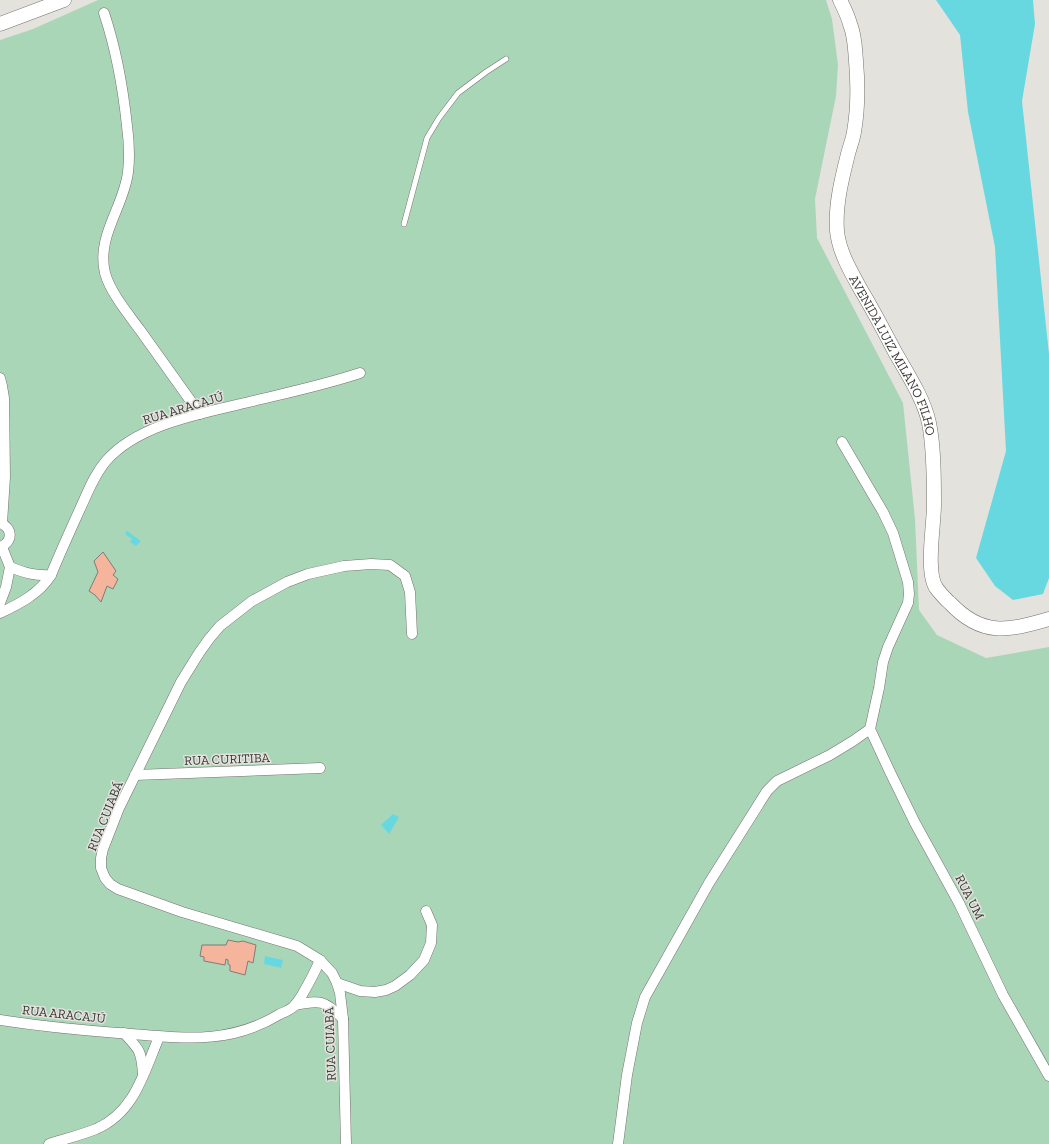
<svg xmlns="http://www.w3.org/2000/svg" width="1049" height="1144" viewBox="0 0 1049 1144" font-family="'Zilla Slab',serif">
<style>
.green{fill:#aad6b8}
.water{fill:#68d8e0}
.building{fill:#f5b59d;stroke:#807b79}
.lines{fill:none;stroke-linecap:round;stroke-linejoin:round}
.service-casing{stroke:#74726e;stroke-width:6}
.minor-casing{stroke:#74726e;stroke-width:11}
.secondary-casing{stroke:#74726e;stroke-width:15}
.service{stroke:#fff;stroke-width:5}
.minor{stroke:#fff;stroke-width:10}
.secondary{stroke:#fff;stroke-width:14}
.labels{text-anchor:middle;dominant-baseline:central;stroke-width:3;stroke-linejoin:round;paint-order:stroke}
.street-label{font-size:13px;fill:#3a3937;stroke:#e4e2dd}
</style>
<rect width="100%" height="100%" fill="#e4e2dd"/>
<!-- green -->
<polygon class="green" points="98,0 826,0 832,19 838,65 836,96 815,199 817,238 903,403 915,519 919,610 937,635 986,658 1049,647 1049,1144 0,1144 0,40 33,29"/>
<!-- water -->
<g class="water">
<polygon points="936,0 1033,0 1035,24 1022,101 1049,354 1049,578 1043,594 1013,600 995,586 976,558 1006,451 995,247 968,112 960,35"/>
<polygon points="127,531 141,541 136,546 130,542 132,539 125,534"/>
<polygon points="393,814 399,817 389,834 381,825"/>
<polygon points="265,956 283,960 281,968 264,964"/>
</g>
<!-- building -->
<g class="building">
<polygon points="103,552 116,571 113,575 118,579 113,589 107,586 101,602 95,595 89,591 98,572 94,561"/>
<polygon points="228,940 238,942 243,941 256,945 253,963 248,961 245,975 230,971 230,965 228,964 228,960 226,959 225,965 204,961 204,957 200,956 202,945 226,945"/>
</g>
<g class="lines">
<defs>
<polyline id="service" points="404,224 427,138 439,118 458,93 486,72 506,59"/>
<g id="minor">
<path d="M104,13c12,36 19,75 23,113 2,15 3,30 1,46 -4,35 -32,64 -23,101 5,19 24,42 35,57 20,28 40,56 60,84"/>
<polyline points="0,378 2,386 4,398 5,477 2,523"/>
<path d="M0,523c13,5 13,19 0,24"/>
<polyline points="2,547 10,567"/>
<path d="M10,567c15,6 25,9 41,8 9,-22 19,-44 29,-66 8,-17 14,-34 26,-48 32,-37 97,-48 143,-59 37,-9 75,-17 111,-29"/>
<polyline points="0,603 6,587 10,567"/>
<path d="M0,613c19,-9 39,-19 51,-38"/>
<polyline points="870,729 890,772 915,823 959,903 1003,995 1049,1076"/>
<polyline points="135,775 320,768"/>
<polyline points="337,983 360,991 375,992 386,990 395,986 410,975 424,960 431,943 432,925 426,911"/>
<path d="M295,1005c25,-5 30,-5 48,14"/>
<path d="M0,1020c39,6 78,10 118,13 59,4 108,14 162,-19 5,-2 12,-5 15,-9 3,-3 5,-7 7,-10 7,-12 13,-23 18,-35"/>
<path d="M124,1033c16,17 17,18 19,40"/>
<path d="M49,1144c16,-5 32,-9 47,-15 39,-17 48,-57 63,-92"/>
<polyline points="346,1144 343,1019 340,993 337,983 332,973 320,960 297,946 182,912 118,889 110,884 105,878 101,868 101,858 103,849 119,808 181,682 199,653 209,639 220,626 252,601 287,582 308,574 344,566 371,564 390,565 405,576 410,592 412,634"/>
<polyline points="618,1144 627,1075 637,1023 645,997 709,883 767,791 777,781 830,755 853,741 870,729 879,688 883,662 888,647 908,603 909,594 908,582 893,533 883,512 842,442"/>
</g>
<g id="secondary">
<path id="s1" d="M840,0c4,8 8,16 10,24 5,12 5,25 6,37 2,23 2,48 -2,71 -1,7 -4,14 -6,22 -6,24 -13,51 -11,77 2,21 14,41 24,59 12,20 23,41 34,62 12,21 29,47 34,71 5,24 5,56 5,82 0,20 -9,69 3,84 4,5 8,10 13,14 32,34 58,28 99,16"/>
<polyline points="0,24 64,0"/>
</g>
</defs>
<!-- service casing -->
<use href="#service" class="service-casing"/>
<!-- minor casing -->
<use href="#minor" class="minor-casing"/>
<!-- secondary casing -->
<use href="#secondary" class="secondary-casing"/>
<!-- service -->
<use href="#service" class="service"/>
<!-- minor -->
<use href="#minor" class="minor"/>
<!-- secondary -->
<use href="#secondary" class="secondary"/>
</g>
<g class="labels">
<!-- street labels -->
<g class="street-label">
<text stroke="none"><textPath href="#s1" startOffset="373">AVENIDA LUIZ MILANO FILHO</textPath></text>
<text transform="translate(183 408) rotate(-17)">RUA ARACAJÚ</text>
<text transform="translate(227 759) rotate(-2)">RUA CURITIBA</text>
<text transform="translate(105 816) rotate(-68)">RUA CUIABÁ</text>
<text transform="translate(970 897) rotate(63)">RUA UM</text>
<text transform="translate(64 1014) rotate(6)">RUA ARACAJÚ</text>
<text transform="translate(330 1044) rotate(-92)">RUA CUIABÁ</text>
</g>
</g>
</svg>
